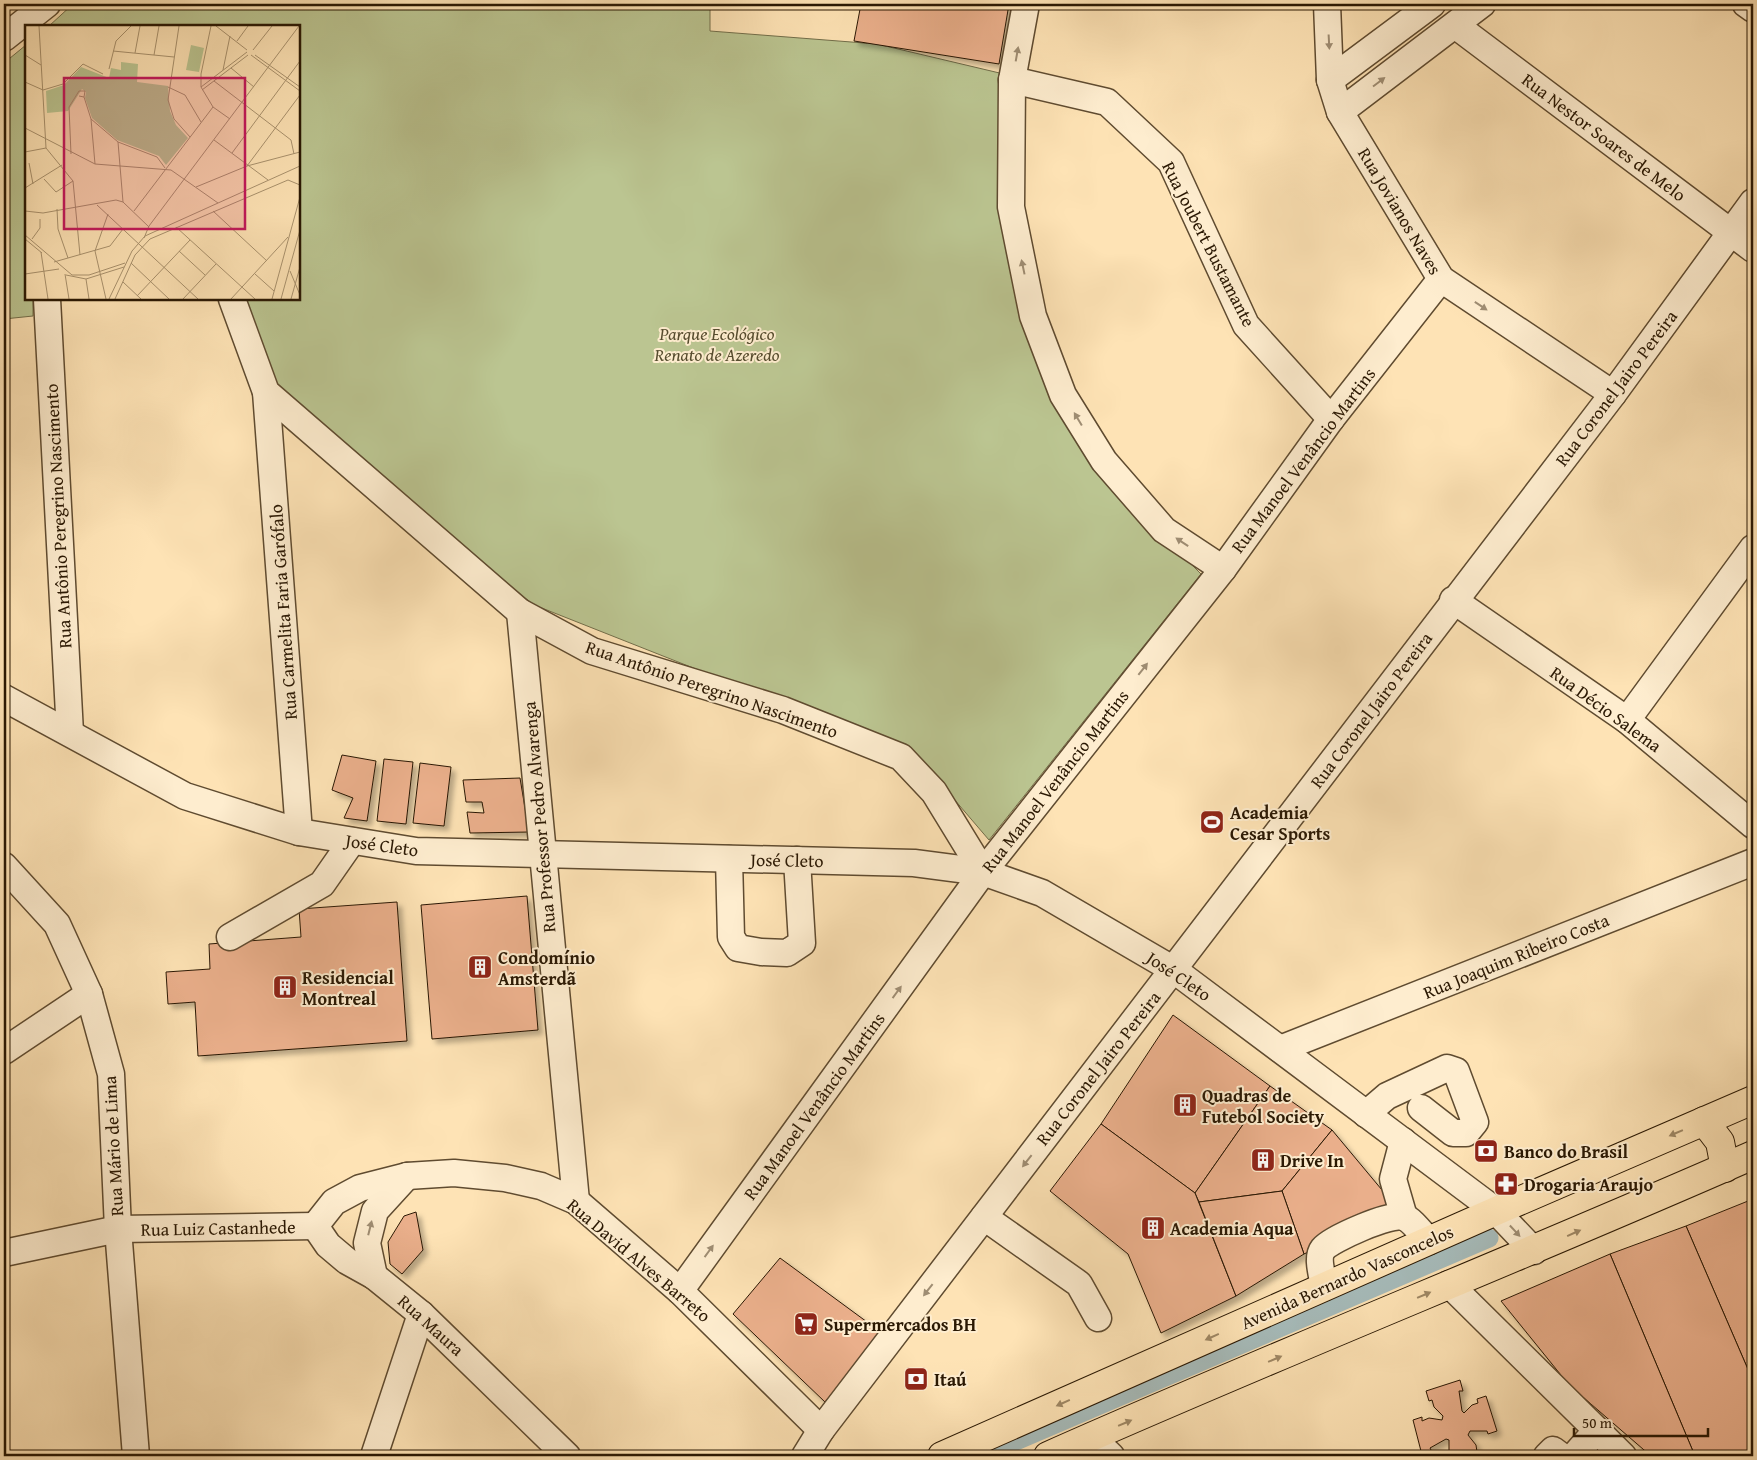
<svg xmlns="http://www.w3.org/2000/svg" width="1757" height="1460" viewBox="0 0 1757 1460" font-family="'Gentium Book Plus',serif">
<style>
.green{fill:#bbc591;stroke:#726e4a}
.lines{fill:none;stroke-linecap:round;stroke-linejoin:round}
.canal{stroke:#a6bbba;stroke-width:19}
.building{fill:#eaaf8b;stroke:#2a1803;filter:url(#shadow)}
.minor-casing{stroke:#5f4b30;stroke-width:29}
.major-casing{stroke:#2a1803;stroke-width:30}
.minor{stroke:#feedcf;stroke-width:26}
.major{stroke:#fee3b5;stroke-width:28}
.oneway{fill:#9f8d73}
.oneway2{fill:#9f8865}
.labels{text-anchor:middle;dominant-baseline:central;stroke-width:4;stroke-linejoin:round;paint-order:stroke}
.street-label{font-size:18px;fill:#2a1803;stroke:#feedcf}
.park-label{font-size:18px;font-style:italic;fill:#564c2e;stroke:#feedcf}
.poi-label{font-size:18px;font-weight:bold;fill:#2a1803;stroke:#feedcf;text-anchor:start}
.inset-road{fill:none;stroke:#a9926e;stroke-width:1}
.view{fill:#c2185b;fill-opacity:0.15;stroke:#c2185b;stroke-width:2.5}
.inset-edge{fill:none;stroke:#2a1803;stroke-width:2.5}
</style>
<defs>
<filter id="shadow"><feDropShadow dx="4.5" dy="4.5" stdDeviation="2.5" flood-color="#0004"/></filter>
</defs>
<rect width="100%" height="100%" fill="#fee3b5"/>
<filter id="stains"><feTurbulence type="fractalNoise" baseFrequency=".004" numOctaves="4"/><feColorMatrix values="0 0 0 0 .2 0 0 0 0 .09 0 0 0 0 .02 0 0 0 .5 -.17"/></filter>
<radialGradient id="worn" r=".72"><stop offset=".6" stop-color="#630" stop-opacity="0"/><stop offset="1" stop-color="#630" stop-opacity=".3"/></radialGradient>
<!-- green -->
<g class="green">
<polygon points="73,4 710,4 710,31 877,44 1008,75 1031,319 1162,535 1201,574 989,840 918,757 514,597 275,386 243,299 299,299 299,26 49,26"/>
<polygon points="26,45 26,299 33,299 33,316 4,319 4,63"/>
</g>
<g class="lines">
<!-- canal -->
<polyline class="canal" points="981,1456 1489,1238"/>
</g>
<!-- building -->
<g class="building">
<polygon points="861,4 1009,4 999,64 854,41"/>
<polygon points="342,755 376,761 367,821 344,818 353,798 332,790"/>
<polygon points="384,759 413,762 406,824 377,821"/>
<polygon points="420,763 451,767 444,826 413,823"/>
<polygon points="520,778 529,832 470,833 467,812 484,813 482,802 466,802 463,780"/>
<polygon points="527,896 538,1030 432,1039 421,905"/>
<polygon points="397,902 407,1041 198,1056 195,1002 168,1004 166,972 210,969 209,944 301,937 299,909"/>
<polygon points="1173,1015 1270,1086 1195,1193 1101,1124"/>
<polygon points="1270,1086 1332,1130 1282,1191 1199,1202 1195,1193"/>
<polygon points="1101,1124 1195,1193 1236,1296 1161,1333 1128,1254 1050,1191"/>
<polygon points="1332,1130 1397,1208 1304,1254 1282,1191"/>
<polygon points="1282,1191 1304,1254 1236,1296 1199,1202"/>
<polygon points="1753,1199 1753,1381 1686,1226"/>
<polygon points="416,1212 423,1250 402,1274 390,1264 388,1242 404,1216"/>
<polygon points="1686,1226 1753,1381 1753,1456 1695,1456 1610,1254"/>
<polygon points="1610,1254 1695,1456 1651,1456 1569,1385 1501,1301"/>
<polygon points="780,1258 882,1333 825,1402 733,1314"/>
<polygon points="1460,1380 1463,1391 1459,1391 1462,1411 1464,1413 1472,1405 1478,1403 1477,1399 1486,1396 1497,1431 1488,1434 1487,1431 1470,1431 1468,1435 1476,1445 1477,1452 1481,1451 1482,1456 1449,1456 1449,1440 1446,1439 1430,1448 1432,1452 1422,1455 1413,1420 1422,1417 1422,1421 1429,1418 1442,1420 1443,1416 1434,1407 1432,1400 1429,1401 1426,1391"/>
</g>
<g class="lines">
<defs>
<g id="minor">
<polyline points="1026,4 1012,80 1011,207 1033,316 1063,395 1104,461 1164,530 1223,569"/>
<polyline points="1327,4 1330,80 1340,112 1441,279 1613,394"/>
<polyline points="1746,4 1753,9"/>
<polyline points="1455,25 1753,249"/>
<polyline points="4,38 47,4"/>
<polyline points="1012,80 1107,102 1171,162 1246,325 1331,419"/>
<polyline points="1330,80 1432,4"/>
<polyline points="1340,112 1482,4"/>
<polyline points="47,299 70,733"/>
<polyline points="232,299 266,392 520,612 592,651 783,710 901,757 934,792 983,872"/>
<polyline points="266,392 299,832"/>
<polyline points="1453,600 1627,720 1753,825"/>
<polyline points="520,612 576,1201"/>
<polyline points="4,698 185,796 299,832 416,851 914,863 983,872 1042,893 1174,970 1496,1211 1534,1251"/>
<polyline points="1627,720 1753,548"/>
<polyline points="729,859 731,937 738,948 761,952 787,953 802,943 797,860"/>
<polyline points="4,866 57,924 89,994 111,1074 118,1229 136,1456"/>
<polyline points="230,937 322,884 352,841"/>
<polyline points="1280,1049 1753,862"/>
<polyline points="4,1051 89,994"/>
<polyline points="1366,1114 1387,1096 1447,1068 1456,1071 1475,1122 1466,1133 1453,1133 1421,1108"/>
<polyline points="1403,1141 1393,1179 1404,1217"/>
<polyline points="984,1217 1079,1284 1098,1318"/>
<polyline points="315,1226 334,1202 360,1188 407,1176 454,1173 505,1178 541,1186 576,1201 680,1291 821,1430"/>
<polyline points="315,1226 328,1245 347,1261 374,1276 421,1314 567,1456"/>
<polyline points="4,1253 118,1229 315,1226"/>
<polyline points="374,1276 367,1243 375,1211 407,1176"/>
<polyline points="1449,1284 1623,1456"/>
<path d="M1324,1287c-1,-10 -8,-29 -1,-38 8,-10 69,-37 81,-32 8,3 18,17 25,24"/>
<polyline points="680,1291 983,872 1223,569 1331,419 1441,279"/>
<polyline points="1091,1437 1111,1456"/>
<polyline points="374,1456 421,1314"/>
<polyline points="805,1456 821,1430 1613,394 1753,202"/>
<polyline points="1547,1456 1553,1450 1561,1456"/>
<polyline points="1574,1456 1596,1431"/>
</g>
<g id="major">
<polyline points="1704,1121 1720,1142 1725,1168"/>
<polyline points="942,1456 1496,1211 1753,1100"/>
<path d="M1048,1456c234,-104 471,-198 705,-301"/>
</g>
</defs>
<!-- minor casing -->
<use href="#minor" class="minor-casing"/>
<!-- major casing -->
<use href="#major" class="major-casing"/>
<!-- minor -->
<use href="#minor" class="minor"/>
<!-- major -->
<use href="#major" class="major"/>
</g>
<!-- one-way arrows -->
<defs><path id="oneway-solid" d="M-6-.8H1V-3.2L6.5 0L1 3.2V.8H-6Z" transform="scale(1.25)"/></defs>
<g class="oneway">
<use href="#oneway-solid" transform="translate(1329 42) rotate(87)"/>
<use href="#oneway-solid" transform="translate(1017 54) rotate(-80)"/>
<use href="#oneway-solid" transform="translate(1379 82) rotate(-37)"/>
<use href="#oneway-solid" transform="translate(1023 267) rotate(-102)"/>
<use href="#oneway-solid" transform="translate(1481 306) rotate(34)"/>
<use href="#oneway-solid" transform="translate(1078 419) rotate(-121)"/>
<use href="#oneway-solid" transform="translate(1182 542) rotate(-146)"/>
<use href="#oneway-solid" transform="translate(1143 669) rotate(-52)"/>
<use href="#oneway-solid" transform="translate(897 992) rotate(-54)"/>
<use href="#oneway-solid" transform="translate(1027 1161) rotate(128)"/>
<use href="#oneway-solid" transform="translate(370 1228) rotate(-76)"/>
<use href="#oneway-solid" transform="translate(1515 1231) rotate(47)"/>
<use href="#oneway-solid" transform="translate(709 1251) rotate(-54)"/>
<use href="#oneway-solid" transform="translate(928 1290) rotate(128)"/>
</g>
<g class="oneway2">
<use href="#oneway-solid" transform="translate(1676 1133) rotate(157)"/>
<use href="#oneway-solid" transform="translate(1574 1233) rotate(-24)"/>
<use href="#oneway-solid" transform="translate(1424 1295) rotate(-23)"/>
<use href="#oneway-solid" transform="translate(1212 1337) rotate(156)"/>
<use href="#oneway-solid" transform="translate(1275 1359) rotate(-23)"/>
<use href="#oneway-solid" transform="translate(1063 1403) rotate(156)"/>
<use href="#oneway-solid" transform="translate(1125 1423) rotate(-23)"/>
</g>
<!-- icons -->
<defs>
<symbol id="stadium-square" viewBox="-11 -11 22 22"><rect x="-9" y="-9" width="18" height="18" rx="4" fill="#8f2418" stroke="#feedcf"/><path d="M0-5a6.5 5 0 1 0 0 10a6.5 5 0 1 0 0-10ZM-3.5-1.8h7v3.6h-7Z" fill="#fff"/></symbol>
<symbol id="building-square" viewBox="-11 -11 22 22"><rect x="-9" y="-9" width="18" height="18" rx="4" fill="#8f2418" stroke="#feedcf"/><path d="M-4-6H4V6H1V3H-1V6H-4ZM-2.5-4.3h1.7v1.8h-1.7ZM.8-4.3h1.7v1.8H.8ZM-2.5-1h1.7V.8h-1.7ZM.8-1h1.7V.8H.8Z" fill="#fff"/></symbol>
<symbol id="bank-square" viewBox="-11 -11 22 22"><rect x="-9" y="-9" width="18" height="18" rx="4" fill="#8f2418" stroke="#feedcf"/><path d="M-6-4H6V4H-6ZM0-2.3a2.3 2.3 0 1 0 0 4.6a2.3 2.3 0 1 0 0-4.6Z" fill="#fff"/></symbol>
<symbol id="pharmacy-square" viewBox="-11 -11 22 22"><rect x="-9" y="-9" width="18" height="18" rx="4" fill="#8f2418" stroke="#feedcf"/><path d="M-2-6h4v4h4v4h-4v4h-4v-4h-4v-4h4Z" fill="#fff"/></symbol>
<symbol id="supermarket-square" viewBox="-11 -11 22 22"><rect x="-9" y="-9" width="18" height="18" rx="4" fill="#8f2418" stroke="#feedcf"/><path d="M-6-5.5h2.5l.6 2H6L4.5 2H-2.5L-4.4-4H-6ZM-1.5 3.2a1.3 1.3 0 1 0 .1 0ZM3 3.2a1.3 1.3 0 1 0 .1 0Z" fill="#fff"/></symbol>
</defs>
<g fill-rule="evenodd">
<use href="#stadium-square" x="1198" y="808" width="28" height="28"/>
<use href="#building-square" x="466" y="953" width="28" height="28"/>
<use href="#building-square" x="271" y="973" width="28" height="28"/>
<use href="#building-square" x="1171" y="1091" width="28" height="28"/>
<use href="#bank-square" x="1472" y="1137" width="28" height="28"/>
<use href="#building-square" x="1249" y="1146" width="28" height="28"/>
<use href="#pharmacy-square" x="1492" y="1170" width="28" height="28"/>
<use href="#building-square" x="1139" y="1214" width="28" height="28"/>
<use href="#supermarket-square" x="792" y="1310" width="28" height="28"/>
<use href="#bank-square" x="902" y="1365" width="28" height="28"/>
</g>
<g class="labels">
<!-- street labels -->
<g class="street-label">
<text transform="translate(1604 137) rotate(37)">Rua Nestor Soares de Melo</text>
<text transform="translate(1400 211) rotate(59)">Rua Jovianos Naves</text>
<text transform="translate(1209 244) rotate(63)">Rua Joubert Bustamante</text>
<text transform="translate(1616 388) rotate(-53)">Rua Coronel Jairo Pereira</text>
<text transform="translate(1303 460) rotate(-53)">Rua Manoel Venâncio Martins</text>
<text transform="translate(58 516) rotate(-93)">Rua Antônio Peregrino Nascimento</text>
<text transform="translate(283 612) rotate(-94)">Rua Carmelita Faria Garófalo</text>
<text transform="translate(712 689) rotate(19)">Rua Antônio Peregrino Nascimento</text>
<text transform="translate(1606 709) rotate(36)">Rua Décio Salema</text>
<text transform="translate(1371 710) rotate(-53)">Rua Coronel Jairo Pereira</text>
<text transform="translate(1055 781) rotate(-52)">Rua Manoel Venâncio Martins</text>
<text transform="translate(539 817) rotate(-95)">Rua Professor Pedro Alvarenga</text>
<text transform="translate(382 845) rotate(8)">José Cleto</text>
<text transform="translate(787 860) rotate(1)">José Cleto</text>
<text transform="translate(1516 956) rotate(-22)">Rua Joaquim Ribeiro Costa</text>
<text transform="translate(1179 976) rotate(34)">José Cleto</text>
<text transform="translate(1098 1068) rotate(-52)">Rua Coronel Jairo Pereira</text>
<text transform="translate(814 1106) rotate(-54)">Rua Manoel Venâncio Martins</text>
<text transform="translate(113 1146) rotate(-93)">Rua Mário de Lima</text>
<text transform="translate(218 1228) rotate(-1)">Rua Luiz Castanhede</text>
<text transform="translate(639 1260) rotate(40)">Rua David Alves Barreto</text>
<text transform="translate(1347 1277) rotate(-24)">Avenida Bernardo Vasconcelos</text>
<text transform="translate(431 1325) rotate(42)">Rua Maura</text>
</g>
<!-- park labels -->
<g class="park-label">
<text x="717" y="333">Parque Ecológico<tspan x="717" dy="21">Renato de Azeredo</tspan></text>
</g>
<!-- poi labels -->
<g class="poi-label">
<text x="1230" y="812">Academia<tspan x="1230" dy="21">Cesar Sports</tspan></text>
<text x="498" y="957">Condomínio<tspan x="498" dy="21">Amsterdã</tspan></text>
<text x="302" y="977">Residencial<tspan x="302" dy="21">Montreal</tspan></text>
<text x="1202" y="1095">Quadras de<tspan x="1202" dy="21">Futebol Society</tspan></text>
<text x="1504" y="1151">Banco do Brasil</text>
<text x="1280" y="1160">Drive In</text>
<text x="1524" y="1184">Drogaria Araujo</text>
<text x="1170" y="1228">Academia Aqua</text>
<text x="824" y="1324">Supermercados BH</text>
<text x="934" y="1379">Itaú</text>
</g>
</g>
<!-- overview -->
<g transform="translate(25 25)">
<rect width="275" height="275" fill="#fee3b5"/>
<path d="M166,20l13,3 -5,24 -13,-2zM96,37l17,2 -1,18 31,4 2,25 6,14 12,13 -22,27 -7,-9 -42,-16 -25,-22 -7,-20 1,-6 -4,-3 -14,22 -21,2 -1,-22 18,-6 17,-18 28,11 2,-10 10,2z" fill="#bbc591"/>
<path class="inset-road" d="M14,1l7,122 27,33 7,74M154,1l-11,74 6,19 16,18M186,1l-10,48v13l12,20 17,12M191,1l31,24M212,16l11,-15M228,25l19,-24M88,26l61,6M110,28l5,-27M0,30l16,10M129,30l5,-29M226,30l49,36M230,30l45,32M206,43l23,19M84,44l7,-28 15,-15M198,45l7,-34M189,56l77,59 3,14M0,57l18,8 20,-6 20,-20 20,10M143,62l17,8 16,27M176,62l46,-35M177,65l46,-35M59,72l7,22 27,23 39,15 8,11M66,94l4,45M0,103l70,36 76,6 47,33M189,115l54,40M93,117l5,60M0,127l21,-4M207,128l68,-92M46,129l-2,-47 10,-16h6l-1,6 -5,-1M4,138l4,21M222,141l53,-71M19,154l12,13 17,-11M171,162l51,-21 53,-14M0,163l37,-23M72,180l101,94M32,184l1,20 10,29M0,186l18,2 73,-13 7,2 26,25M109,186l79,-104M188,186l54,50M151,202l79,72M0,210l47,40h17l36,-12M119,213l5,-12 150,-200M0,214l17,14M7,214l8,-11v-9M154,226l26,24M16,227l7,47M29,237l56,-16 13,-17M106,238l38,36M265,246l10,24M0,249l34,-5M40,249l4,25M230,249l19,17M41,250l20,4 38,-12M61,254l3,20M98,257l18,17M112,271l53,-56M81,274l-11,-48 13,-37M84,274l23,-48 13,-15 155,-70M90,274l20,-44 15,-16 138,-59 12,5M158,274l33,-35M206,274l57,-62M247,274l28,-102M256,274l19,-69M266,274l9,-32"/>
<path class="view" d="M39,53h181v151h-181z"/>
<rect width="275" height="275" class="inset-edge"/>
</g>
<!-- margin -->
<rect width="1757" height="1460" fill="none" stroke="#fee3b5" stroke-width="20"/>
<rect x="5" y="5" width="1747" height="1450" fill="none" stroke="#2a1803" stroke-width="2.5"/>
<rect x="10" y="10" width="1737" height="1440" fill="none" stroke="#2a1803"/>
<!-- scale -->
<path d="M1574 1428v8h134v-8" fill="none" stroke="#2a1803" stroke-width="2.5"/>
<text x="1582" y="1428" font-size="15" fill="#2a1803" stroke="#feedcf" stroke-width="4" paint-order="stroke">50 m</text>
<rect width="100%" height="100%" filter="url(#stains)"/>
<rect width="100%" height="100%" fill="url(#worn)"/>
</svg>
